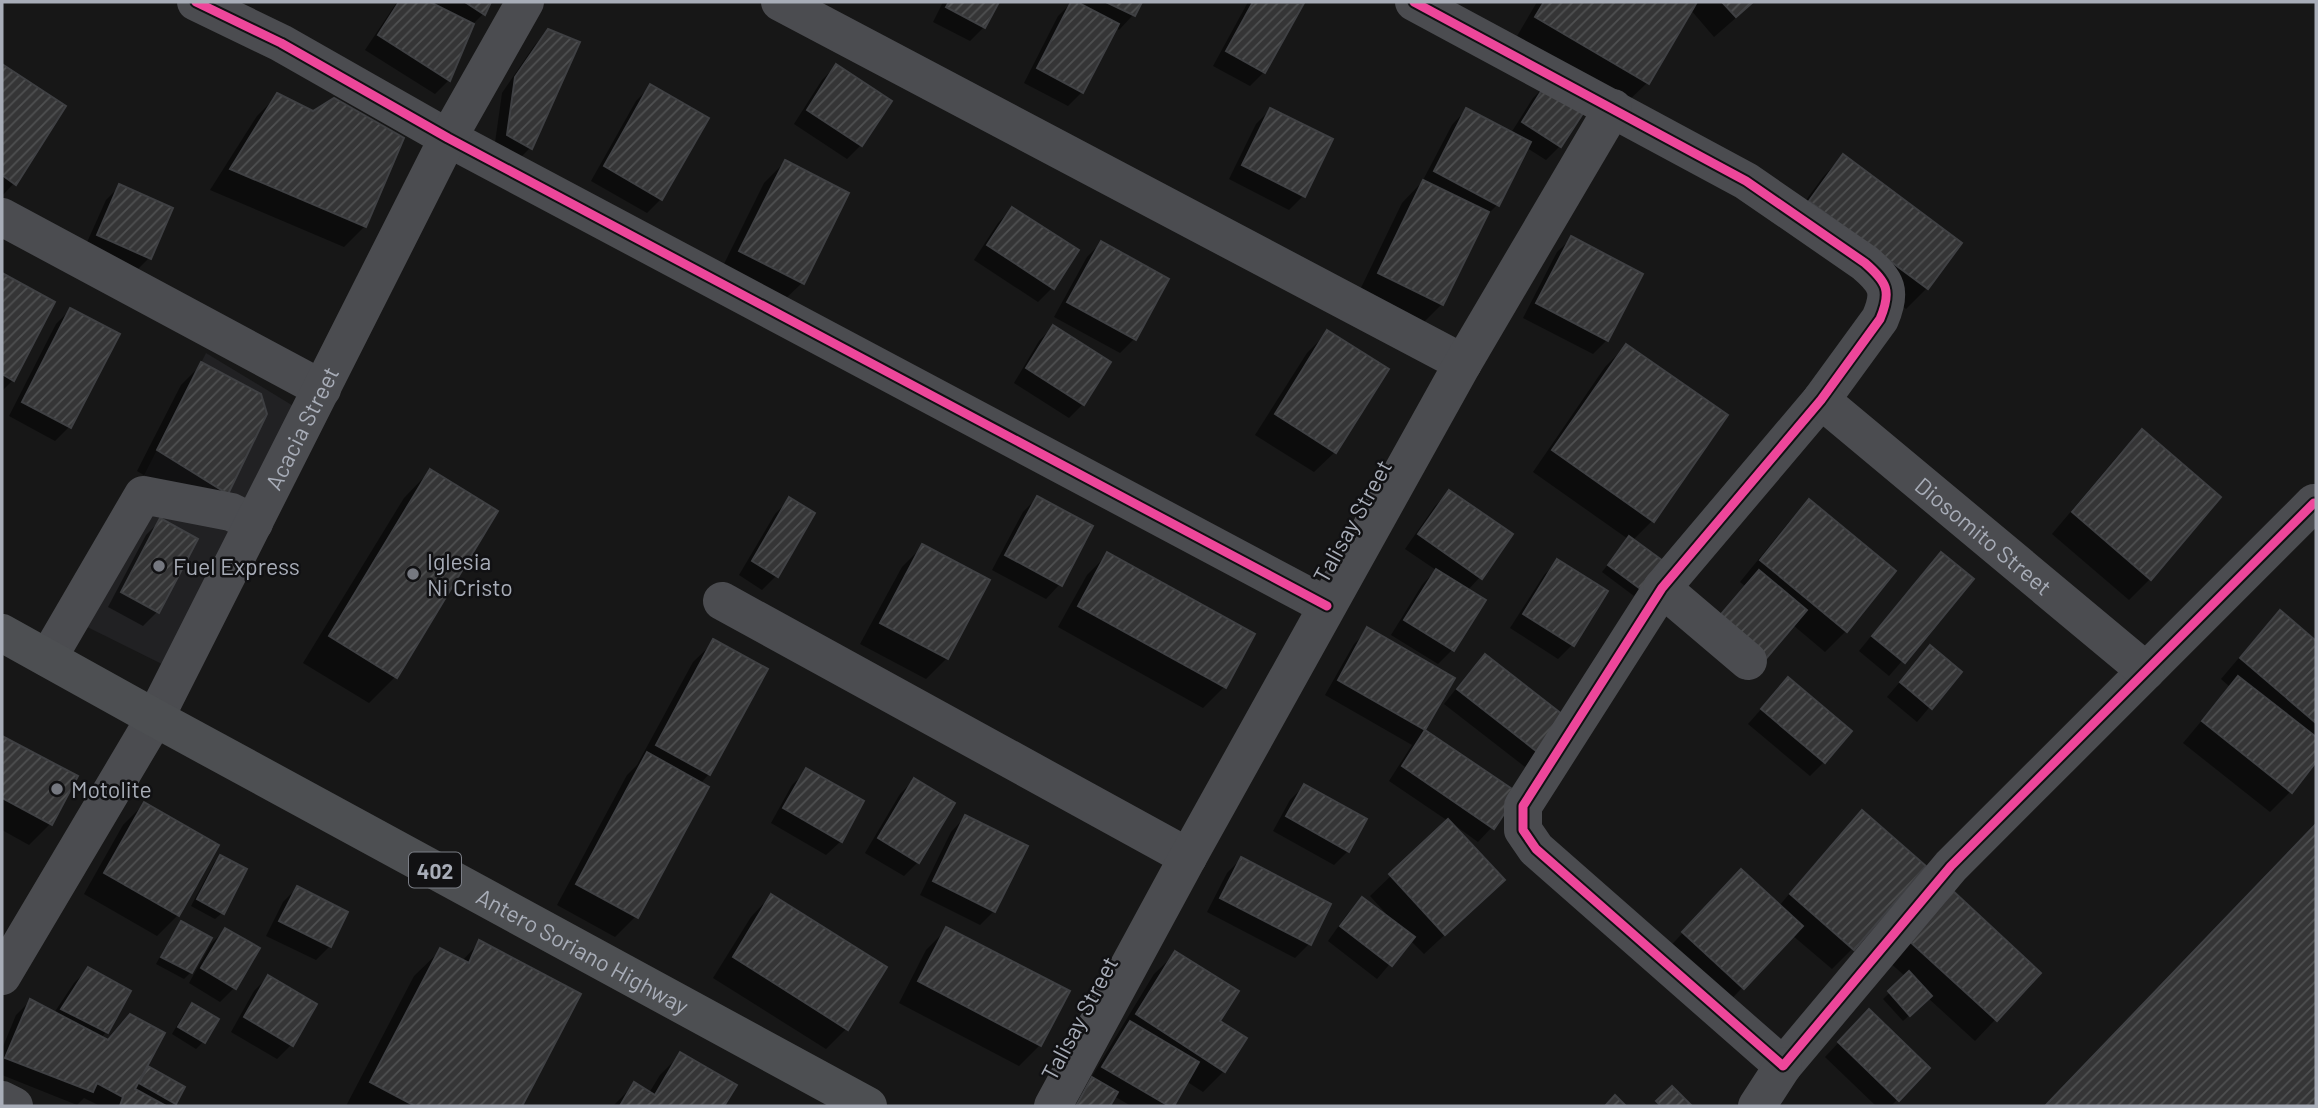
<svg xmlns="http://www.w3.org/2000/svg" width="2318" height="1108" viewBox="0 0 2318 1108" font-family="Barlow,sans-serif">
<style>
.built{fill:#212123}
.shadow{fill:#0007}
.building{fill:url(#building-hatch);stroke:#3f4043;stroke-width:2}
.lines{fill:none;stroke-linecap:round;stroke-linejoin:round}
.minor{stroke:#4b4c50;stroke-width:38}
.major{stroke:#4d4f52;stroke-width:38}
.cycleway-casing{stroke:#111113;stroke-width:13}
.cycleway{stroke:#ed469a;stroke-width:9}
.poi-dot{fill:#757880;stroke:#111113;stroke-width:2.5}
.labels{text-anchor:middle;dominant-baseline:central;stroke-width:5;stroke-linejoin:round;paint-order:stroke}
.shield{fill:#111113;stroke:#7b7e86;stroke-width:2}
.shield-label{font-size:21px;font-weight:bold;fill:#a8adb8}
.street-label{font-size:23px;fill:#a8adb8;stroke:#111113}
.poi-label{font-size:23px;fill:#a8adb8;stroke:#111113;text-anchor:start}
</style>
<defs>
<pattern id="building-hatch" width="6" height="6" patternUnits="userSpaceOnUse" patternTransform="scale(1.75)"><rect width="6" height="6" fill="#353536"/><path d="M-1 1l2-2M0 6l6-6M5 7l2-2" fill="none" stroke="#4f5051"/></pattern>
</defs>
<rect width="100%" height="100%" fill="#171717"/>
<!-- built -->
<polygon class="built" points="206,353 295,407 170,668 71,619"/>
<!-- shadow -->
<g class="shadow">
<polygon points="397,2 426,2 430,4 431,2 489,2 483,14 472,25 449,80 435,94 365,50"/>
<polygon points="943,2 997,2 984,27 970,41 933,22"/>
<polygon points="1065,2 1140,2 1133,15 1119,30 1115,27 1082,92 1068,106 1024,83 1058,16 1070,4"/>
<polygon points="1248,2 1297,2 1301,4 1264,72 1250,86 1213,66"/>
<polygon points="1537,2 1754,2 1714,37 1690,9 1647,83 1626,103 1516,38"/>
<polygon points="548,31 578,42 530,148 516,162 494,150 502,93 534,46"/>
<polygon points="2,66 64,107 14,183 2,196"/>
<polygon points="836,66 861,145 847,159 794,124 822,80"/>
<polygon points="1547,84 1560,146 1546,160 1527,148 1497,205 1485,217 1442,304 1421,325 1358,294 1402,203 1422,182 1452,125 1466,110 1511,133 1533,98"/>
<polygon points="650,87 661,199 647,213 591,181 636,101"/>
<polygon points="278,95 365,226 344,247 210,190 257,116"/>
<polygon points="1270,110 1303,196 1289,210 1229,179 1256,124"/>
<polygon points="1843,156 1960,243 1927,288 1906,309 1790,222 1823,177"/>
<polygon points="785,162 802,283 781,303 720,272 764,183"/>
<polygon points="120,186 149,258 135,272 84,249 106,200"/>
<polygon points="1012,209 1052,288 1038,302 974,260 998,223"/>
<polygon points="1572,238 1607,340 1593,354 1523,318 1557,252"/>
<polygon points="1101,243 1167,279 1134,339 1120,353 1054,317 1087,257"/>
<polygon points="2,275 53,303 13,380 2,391"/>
<polygon points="70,310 69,427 55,441 9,416 56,324"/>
<polygon points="1053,327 1083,404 1069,418 1014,383 1039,341"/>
<polygon points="1328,332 1335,452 1314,472 1255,435 1307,353"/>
<polygon points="1626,346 1653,520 1632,541 1641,589 1634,596 1602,572 1628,539 1533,472 1605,367"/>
<polygon points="201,365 227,493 206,513 137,471 181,385"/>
<polygon points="2142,431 2150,579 2129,600 2052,534 2121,452"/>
<polygon points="430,471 395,677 369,703 303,663 404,498"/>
<polygon points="1449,492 1480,577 1467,591 1452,650 1438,664 1391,635 1422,585 1436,570 1405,549 1435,506"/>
<polygon points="1037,498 1060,584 1046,599 992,570 1023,512"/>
<polygon points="789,500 776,576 762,590 739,575 775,514"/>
<polygon points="1809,502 1846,631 1825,652 1793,625 1744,680 1699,641 1745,586 1740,582 1789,522"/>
<polygon points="160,521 157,612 143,626 108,607 146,535"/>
<polygon points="923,546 988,581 947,658 926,679 860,644 902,567"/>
<polygon points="1108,554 1224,687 1203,708 1058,627 1087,575"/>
<polygon points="1558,561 1606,592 1572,645 1558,659 1510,628 1544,575"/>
<polygon points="1927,568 1972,580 1889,676 1859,651"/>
<polygon points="2280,613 2316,644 2316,736 2314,738 2316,739 2316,760 2291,791 2270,812 2183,743 2230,687 2221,679 2260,633"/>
<polygon points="1368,630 1453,679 1423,731 1516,793 1492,827 1478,842 1453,824 1482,900 1424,954 1410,940 1377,979 1328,941 1348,913 1362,899 1389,920 1390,918 1370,896 1448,821 1389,781 1412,745 1325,695 1354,644"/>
<polygon points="714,642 709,774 700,784 636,916 615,937 557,905 627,775 637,765 693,662"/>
<polygon points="1930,647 1959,672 1917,722 1887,697"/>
<polygon points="1485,656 1570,722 1529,770 1444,704 1471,670"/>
<polygon points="1788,679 1824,762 1810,776 1748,724"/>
<polygon points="2,738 75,777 50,824 29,845 2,830"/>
<polygon points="807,771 841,841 826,855 771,823 792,785"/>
<polygon points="914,780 918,862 904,876 865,853 900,794"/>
<polygon points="1304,786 1348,851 1334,865 1273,831 1290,800"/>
<polygon points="144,804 178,915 157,936 84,894 123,825"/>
<polygon points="1862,812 1853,948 1832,969 1792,935 1722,1009 1663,954 1721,892 1779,906 1841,833"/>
<polygon points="965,817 994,911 980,925 920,895 951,832"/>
<polygon points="2316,826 2316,1106 2047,1106"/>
<polygon points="220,857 222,913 215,919 191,906 214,863"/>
<polygon points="1241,859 1309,944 1295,958 1207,912 1227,873"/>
<polygon points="297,888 330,946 316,960 266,936 283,902"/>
<polygon points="771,896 846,1029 826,1049 713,978 751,917"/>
<polygon points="1931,914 2039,973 1975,1041 1928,998 1903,1021 1883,999 1906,977 1888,961"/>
<polygon points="181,923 209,938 191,972 184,979 156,964 175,930"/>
<polygon points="947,929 1040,1045 1019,1066 899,1003 926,950"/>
<polygon points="225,930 234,988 220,1002 189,983 211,944"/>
<polygon points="480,942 579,995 520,1106 346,1106 414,976 441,950 462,961"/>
<polygon points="1175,954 1218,1022 1224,1071 1203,1092 1186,1081 1172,1106 1131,1106 1114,1096 1107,1106 1074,1106 1154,974"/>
<polygon points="88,969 107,1031 101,1038 107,1041 130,1016 142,1075 148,1069 174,1102 171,1106 100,1106 84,1098 77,1105 2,1075 2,1049 16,1015 30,1001 54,1013 74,983"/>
<polygon points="268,977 315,1004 291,1045 277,1059 231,1032 254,991"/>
<polygon points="192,1006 216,1020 203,1042 196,1049 172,1034 185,1012"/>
<polygon points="1855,1025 1928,1068 1891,1106 1876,1106 1825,1057"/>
<polygon points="681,1054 734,1085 722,1106 613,1106 634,1085 649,1093 660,1075"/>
</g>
<!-- building -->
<g class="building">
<polygon points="399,2 430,2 474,24 450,81 378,35"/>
<polygon points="465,2 491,2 485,15"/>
<polygon points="949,2 999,2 985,28 946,7"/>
<polygon points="1071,2 1077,2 1119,24 1083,93 1037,68"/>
<polygon points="1106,2 1142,2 1135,16"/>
<polygon points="1253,2 1304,3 1265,73 1226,51"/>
<polygon points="1544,2 1697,2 1649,84 1535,17"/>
<polygon points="1722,2 1753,2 1736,17"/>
<polygon points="548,29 580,42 532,149 507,135 515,77"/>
<polygon points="2,64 66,106 16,185 2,175"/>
<polygon points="836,64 892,101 862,146 807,110"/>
<polygon points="1547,82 1587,107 1561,147 1522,122"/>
<polygon points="650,84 709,118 662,200 604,166"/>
<polygon points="277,93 313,111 334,98 404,138 366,227 230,169"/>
<polygon points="1270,108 1333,139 1305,197 1242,165"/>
<polygon points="1466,108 1531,142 1499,206 1434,171"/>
<polygon points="1843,154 1962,243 1928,289 1809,201"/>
<polygon points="785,160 849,193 804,284 739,251"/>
<polygon points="1423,180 1489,212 1443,305 1378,273"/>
<polygon points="119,184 173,208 151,259 97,235"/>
<polygon points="1012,207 1079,250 1054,289 987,245"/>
<polygon points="1571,236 1643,274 1608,341 1536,303"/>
<polygon points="1101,241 1169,279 1136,340 1067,302"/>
<polygon points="2,273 55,302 14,381 2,374"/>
<polygon points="70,308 120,334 71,428 22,402"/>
<polygon points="1053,325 1111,362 1084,405 1026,368"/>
<polygon points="1327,330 1389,369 1336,453 1275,414"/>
<polygon points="1626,344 1728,415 1654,522 1552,450"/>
<polygon points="201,362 261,394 267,414 228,494 157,450"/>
<polygon points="2142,429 2221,497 2151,580 2072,512"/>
<polygon points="430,469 498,511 397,678 329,636"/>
<polygon points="1449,490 1513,534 1482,579 1418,534"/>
<polygon points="1037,496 1093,526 1062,586 1005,555"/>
<polygon points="789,497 815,513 778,577 752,561"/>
<polygon points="1809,499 1896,571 1847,632 1760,560"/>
<polygon points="160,518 198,539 159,613 121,592"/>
<polygon points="1629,536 1663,561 1642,590 1608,565"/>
<polygon points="922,544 990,580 948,659 880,623"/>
<polygon points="1107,552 1255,634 1226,688 1078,606"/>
<polygon points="1941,552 1974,579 1905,663 1872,636"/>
<polygon points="1557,559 1608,591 1574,646 1523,614"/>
<polygon points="1436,569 1486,600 1454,651 1404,620"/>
<polygon points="1759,570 1807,610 1759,667 1711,626"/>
<polygon points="2280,610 2316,641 2316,723 2240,658"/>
<polygon points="1367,627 1455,678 1425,730 1338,680"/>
<polygon points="713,639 768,669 710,775 656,745"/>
<polygon points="1930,645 1962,672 1932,709 1900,682"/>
<polygon points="1485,654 1572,722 1545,758 1457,689"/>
<polygon points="2238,676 2316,737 2316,762 2292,793 2202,721"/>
<polygon points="1788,677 1852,731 1825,763 1761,709"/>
<polygon points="1425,730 1518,793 1494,829 1402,766"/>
<polygon points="2,736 78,776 52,825 2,798"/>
<polygon points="647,752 709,787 638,918 576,884"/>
<polygon points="806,768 864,801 842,842 783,808"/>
<polygon points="914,778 955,803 919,863 878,838"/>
<polygon points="1304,784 1367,819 1349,852 1286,816"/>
<polygon points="144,802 219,845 179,916 104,873"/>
<polygon points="1862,810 1926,866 1854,950 1790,894"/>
<polygon points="965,815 1028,846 995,912 933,881"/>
<polygon points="1448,819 1505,880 1445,935 1389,874"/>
<polygon points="2316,824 2316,1106 2045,1106"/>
<polygon points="220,855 247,869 224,914 197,899"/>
<polygon points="1241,857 1331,904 1311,945 1220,898"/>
<polygon points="1741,869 1803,926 1744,989 1682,932"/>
<polygon points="297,886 348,912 331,947 279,921"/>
<polygon points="1952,890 2041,973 1997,1021 1907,939"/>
<polygon points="771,894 887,967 848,1030 733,957"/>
<polygon points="1362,897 1415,937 1392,966 1340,926"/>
<polygon points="181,921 212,938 192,973 161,957"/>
<polygon points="946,927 1070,991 1041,1046 918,981"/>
<polygon points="225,928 260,948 236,989 201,968"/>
<polygon points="479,940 581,994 522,1106 415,1106 370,1082 440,948 469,963"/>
<polygon points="1175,951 1239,991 1220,1021 1247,1038 1225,1072 1136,1014"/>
<polygon points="88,967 131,991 108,1033 61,1009"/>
<polygon points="1909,971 1932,996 1910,1016 1888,991"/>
<polygon points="268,975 317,1004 293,1046 244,1017"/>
<polygon points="30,999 108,1040 130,1014 165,1033 135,1089 166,1106 120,1106 123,1097 97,1083 93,1092 5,1058"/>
<polygon points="192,1003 219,1019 205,1043 178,1027"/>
<polygon points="1869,1009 1930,1068 1899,1101 1838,1042"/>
<polygon points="1130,1021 1199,1062 1174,1106 1169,1106 1102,1067"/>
<polygon points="680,1052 737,1085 724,1106 620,1106 634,1082 655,1095"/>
<polygon points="148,1066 185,1087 176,1104 139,1083"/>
<polygon points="1092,1077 1118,1092 1110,1106 1076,1106"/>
<polygon points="1672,1086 1692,1106 1661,1106 1656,1101"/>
<polygon points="1615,1095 1626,1106 1605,1106"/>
</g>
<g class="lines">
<!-- minor -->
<g class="minor">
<polyline points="196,2 281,43 448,138 1327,606"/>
<polyline points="780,2 1463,363"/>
<path d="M1414,2l332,179 119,82c22,19 27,28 15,56l-59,81 -159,188 -139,218v24l13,19 247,217 168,-200 363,-363"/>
<polyline points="2,217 322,389"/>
<path id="s1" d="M1821,400l325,271"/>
<polyline points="1662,588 1748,661"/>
<polyline points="722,601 1188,857"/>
<polyline points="48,658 143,495 231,512 254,523"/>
<path id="s2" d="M2,976l153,-258 293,-580 77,-136"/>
<polyline points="2,1100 14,1106"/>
<polyline points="1053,1106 1188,857 1463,363 1613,108"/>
<polyline points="1757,1106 1783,1066"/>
</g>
<!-- major -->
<path class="major" id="s3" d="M2,633l153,85 713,388"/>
<defs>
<g id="cycleway">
<polyline points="196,2 281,43 448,138 1327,606"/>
<path d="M1414,2l332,179 119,82c22,19 27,28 15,56l-59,81 -159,188 -139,218v24l13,19 247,217 168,-200 363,-363"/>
</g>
</defs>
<!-- cycleway casing -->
<use href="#cycleway" class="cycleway-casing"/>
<!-- cycleway -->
<use href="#cycleway" class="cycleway"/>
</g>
<!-- markers -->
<g class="poi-dot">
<circle cx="159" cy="566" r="7"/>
<circle cx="413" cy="574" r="7"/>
<circle cx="57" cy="789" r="7"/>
</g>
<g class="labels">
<!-- shield labels -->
<rect class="shield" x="409" y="852.5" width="52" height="35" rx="5"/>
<g class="shield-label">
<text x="435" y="870">402</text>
</g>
<!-- street labels -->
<g class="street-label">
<text stroke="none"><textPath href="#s2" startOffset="625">Acacia Street</textPath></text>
<text transform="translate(1352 521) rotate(-61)">Talisay Street</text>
<text stroke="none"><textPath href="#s1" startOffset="212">Diosomito Street</textPath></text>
<text stroke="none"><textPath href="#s3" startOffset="662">Antero Soriano Highway</textPath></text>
<text transform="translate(1079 1018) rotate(-62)">Talisay Street</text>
</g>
<!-- poi labels -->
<g class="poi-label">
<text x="427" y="561">Iglesia<tspan x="427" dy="26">Ni Cristo</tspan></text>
<text x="173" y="566">Fuel Express</text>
<text x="71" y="789">Motolite</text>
</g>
</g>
<!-- border -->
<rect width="2318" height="1108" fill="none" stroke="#a8adb8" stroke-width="7"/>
</svg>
